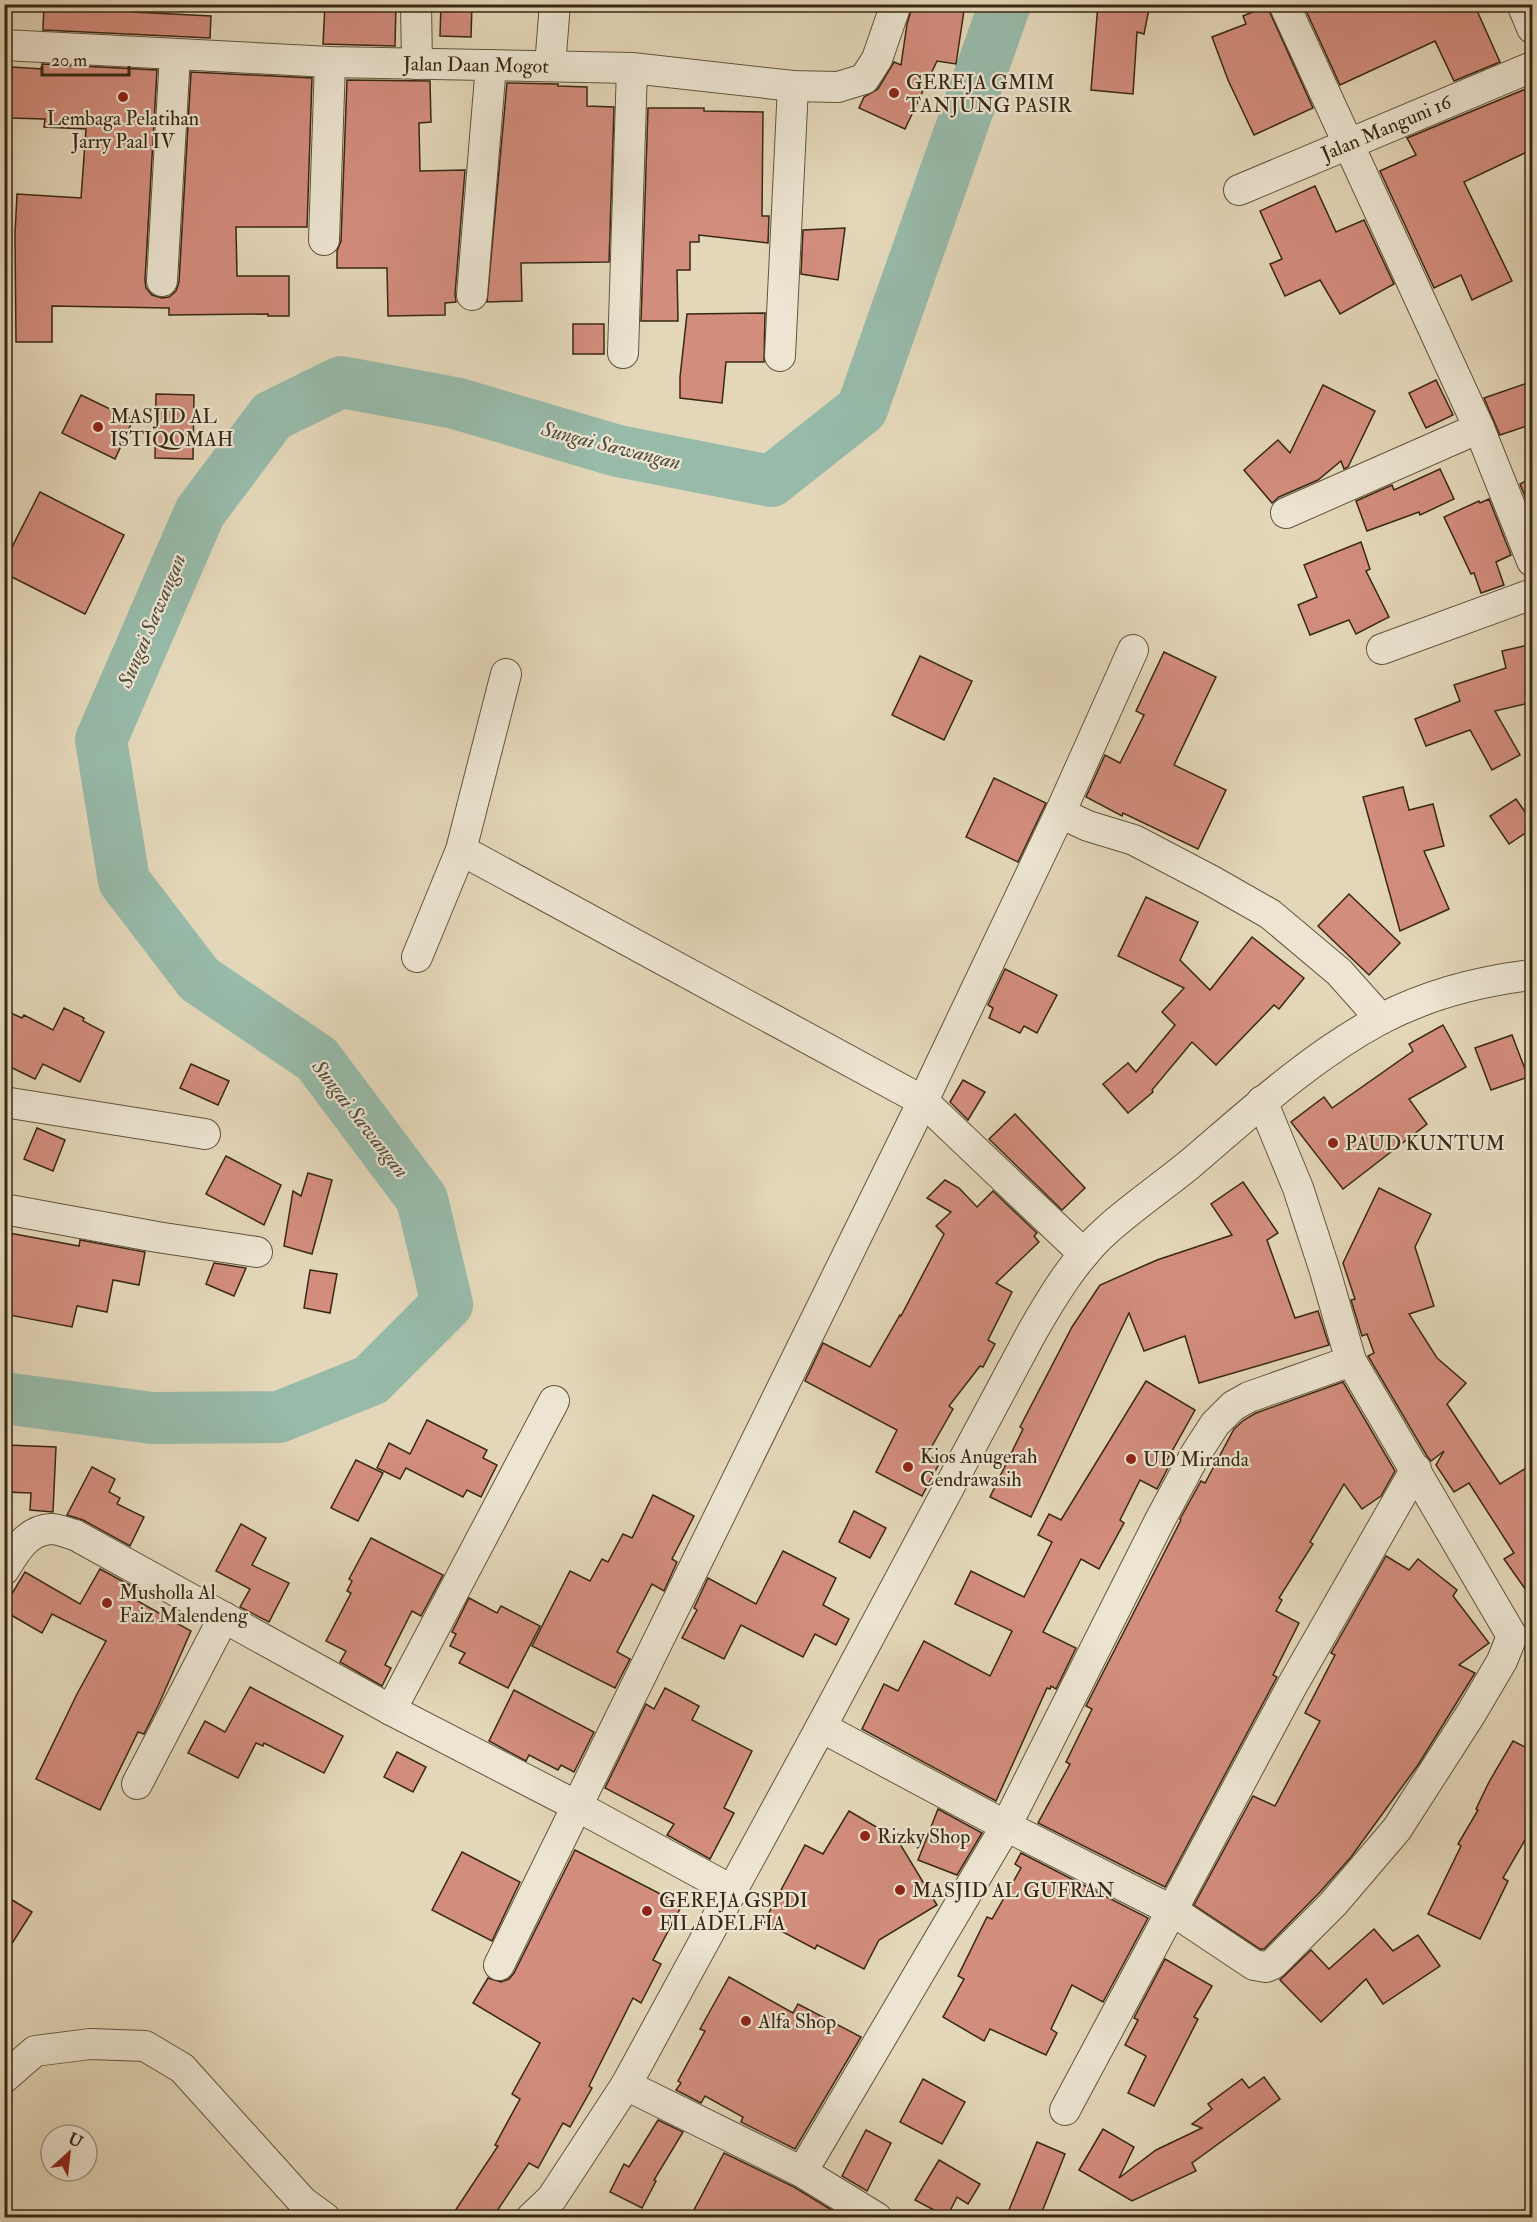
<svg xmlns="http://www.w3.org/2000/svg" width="1537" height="2222" viewBox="0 0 1537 2222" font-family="'IM FELL Double Pica',serif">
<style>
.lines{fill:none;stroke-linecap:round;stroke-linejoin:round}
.river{stroke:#97baa9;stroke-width:52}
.building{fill:#d38d7d;stroke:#382813;stroke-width:1.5}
.minor-casing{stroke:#63543c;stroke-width:32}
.minor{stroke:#ede5d2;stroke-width:30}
.poi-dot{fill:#8f2418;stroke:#ede5d2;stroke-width:2}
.labels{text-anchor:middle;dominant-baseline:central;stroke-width:4.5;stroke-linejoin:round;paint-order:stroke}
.street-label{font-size:20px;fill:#382813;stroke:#ede5d2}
.poi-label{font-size:20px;fill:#382813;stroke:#ede5d2;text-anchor:start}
.water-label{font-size:21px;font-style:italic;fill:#504c38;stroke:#ede5d2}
</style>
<rect width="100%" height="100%" fill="#e4d7b9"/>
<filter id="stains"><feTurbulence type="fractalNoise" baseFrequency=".00333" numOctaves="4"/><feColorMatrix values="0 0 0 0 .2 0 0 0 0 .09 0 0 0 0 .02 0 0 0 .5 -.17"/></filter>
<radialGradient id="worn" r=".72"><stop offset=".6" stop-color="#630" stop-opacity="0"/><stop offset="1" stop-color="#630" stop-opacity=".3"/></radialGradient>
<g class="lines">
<!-- river -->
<polyline class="river" points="4,1398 152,1418 279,1417 371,1380 447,1304 422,1199 317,1059 199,979 124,881 101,740 200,512 272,416 341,382 455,403 618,451 771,481 862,409 1005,4"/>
</g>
<!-- building -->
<g class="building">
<polygon points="44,4 133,4 133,12 211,16 210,38 43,30"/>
<polygon points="325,4 396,4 395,46 323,44"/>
<polygon points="441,4 472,4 471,37 440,36"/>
<polygon points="913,4 965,4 956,64 937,61 905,129 859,108 864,97 878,89 894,62 901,65 907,24"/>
<polygon points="1098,4 1150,4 1144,34 1137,32 1133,94 1091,90"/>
<polygon points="1303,4 1474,4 1500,62 1454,81 1435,41 1340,85"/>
<polygon points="1267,6 1313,108 1254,135 1228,80 1212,37 1246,24 1243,16"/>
<polygon points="42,64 157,70 145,280 146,288 152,295 162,298 169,297 176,291 179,282 191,72 312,78 307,227 236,227 237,276 289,276 289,316 268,316 268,314 169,315 169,308 52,306 52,342 16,342 15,234 17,194 81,198 86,129 44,127 45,119 10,118 12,67 42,69"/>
<polygon points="347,80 430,81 431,122 419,123 420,171 465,170 455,294 456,302 445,303 445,315 388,316 387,268 337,268 337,251 341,241"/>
<polygon points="507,83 558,84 558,86 587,87 587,106 614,107 609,262 521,263 522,301 487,302"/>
<polygon points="1533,86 1533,149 1464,182 1512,281 1472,300 1461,275 1434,288 1380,171 1416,155 1407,138"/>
<polygon points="648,108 704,108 704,111 763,112 762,216 769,216 768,243 699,235 699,242 690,242 690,270 677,270 678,321 641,321"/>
<polygon points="1315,186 1336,232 1364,220 1394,284 1340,314 1320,280 1285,296 1270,264 1282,259 1260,211"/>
<polygon points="845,228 838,280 801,274 803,230"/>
<polygon points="765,313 764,362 726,362 722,403 680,398 680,377 687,314"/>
<rect x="573" y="324" width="31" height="30"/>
<polygon points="1436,380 1453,415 1426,428 1409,393"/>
<polygon points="1533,381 1533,424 1500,435 1484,398"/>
<polygon points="1323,385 1375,411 1348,467 1344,469 1341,461 1318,480 1279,497 1272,503 1244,470 1278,440 1290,453"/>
<polygon points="156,394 194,395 193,459 155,458"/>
<polygon points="81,395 133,420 115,459 62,433"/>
<polygon points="1440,469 1454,499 1420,515 1419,512 1367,531 1356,501 1392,485 1394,490"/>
<polygon points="1533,477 1533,516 1520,484"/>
<polygon points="40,492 124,535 85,614 4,573 4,563"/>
<polygon points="1489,499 1511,555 1496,562 1504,585 1481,593 1474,573 1471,574 1444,517 1479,501 1480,503"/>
<polygon points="1361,542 1370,569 1366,571 1389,617 1356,634 1349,620 1310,635 1298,605 1317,597 1304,565"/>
<polygon points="1533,644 1533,702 1495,711 1520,755 1492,770 1470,730 1426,746 1415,719 1460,701 1454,685 1506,668 1502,651"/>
<polygon points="1164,652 1216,677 1174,765 1226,790 1198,849 1123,813 1122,816 1086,797 1105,755 1120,763 1144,715 1136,711"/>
<polygon points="920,656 972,681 944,740 892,715"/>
<polygon points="994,778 1046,803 1018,862 966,837"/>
<polygon points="1403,787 1409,810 1433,804 1444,846 1424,851 1449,909 1400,931 1363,797"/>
<polygon points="1516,799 1533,823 1533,828 1509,844 1490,816"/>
<polygon points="1349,894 1400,943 1369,975 1318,926"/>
<polygon points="1146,897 1198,922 1180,960 1210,990 1252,937 1304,978 1279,1009 1274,1005 1216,1065 1192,1042 1152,1090 1153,1092 1128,1113 1103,1084 1128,1063 1136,1072 1175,1025 1162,1012 1184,988 1118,956"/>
<polygon points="1005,969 1057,995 1037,1033 1024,1026 1020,1033 989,1018 993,1008 988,1005"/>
<polygon points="64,1008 84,1018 83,1021 104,1032 80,1082 43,1064 35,1079 4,1064 4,1010 22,1018 24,1015 53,1030"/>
<polygon points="1443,1025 1466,1067 1409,1099 1427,1124 1343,1189 1291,1122 1324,1097 1332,1108 1413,1051 1409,1044"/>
<polygon points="1512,1035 1528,1077 1491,1090 1475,1048"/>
<polygon points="191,1064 229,1081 218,1105 180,1088"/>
<polygon points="963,1080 985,1092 968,1120 950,1102"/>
<polygon points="1015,1114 1085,1188 1062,1210 989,1139"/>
<polygon points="37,1128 65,1140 53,1171 24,1159"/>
<polygon points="226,1156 281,1185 264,1225 206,1194"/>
<polygon points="308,1173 332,1180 312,1254 284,1246 293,1191 301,1196"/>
<polygon points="945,1180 959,1188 977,1207 993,1191 1037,1233 1034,1236 1039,1242 996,1283 1012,1292 988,1340 995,1344 983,1367 980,1366 949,1406 953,1409 927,1455 940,1462 922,1496 876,1472 897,1430 805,1381 823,1343 870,1367 900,1315 901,1316 944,1234 936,1226 951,1212 927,1198"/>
<polygon points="1243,1182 1278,1233 1267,1240 1295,1318 1318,1311 1329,1345 1199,1383 1185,1336 1144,1351 1129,1313 1031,1517 990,1497 1023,1429 1020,1427 1072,1327 1100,1285 1157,1260 1232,1235 1211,1204"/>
<polygon points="1379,1188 1431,1214 1415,1247 1434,1306 1409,1314 1437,1358 1466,1383 1447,1404 1500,1484 1533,1464 1533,1600 1504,1559 1514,1553 1469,1483 1454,1492 1436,1465 1444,1451 1431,1461 1427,1456 1368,1356 1374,1353 1367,1334 1362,1336 1351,1300 1355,1299 1343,1263"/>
<polygon points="4,1232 79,1246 80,1240 145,1252 139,1285 113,1280 107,1312 77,1306 72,1327 4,1314"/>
<polygon points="214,1263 246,1268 234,1296 206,1284"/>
<polygon points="310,1270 337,1274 330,1313 304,1308"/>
<polygon points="1146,1381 1195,1410 1166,1462 1170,1464 1157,1489 1140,1480 1120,1520 1124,1523 1099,1569 1081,1559 1043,1632 1076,1648 1056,1689 1051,1686 1050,1689 1047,1688 996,1801 862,1729 884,1684 898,1691 924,1641 990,1676 1012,1631 955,1604 971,1571 1024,1597 1052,1542 1038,1535 1049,1514 1061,1520"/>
<polygon points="1343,1382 1395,1471 1381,1496 1362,1509 1344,1484 1310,1542 1313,1544 1279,1598 1282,1600 1276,1611 1299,1623 1273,1675 1277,1677 1165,1887 1038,1823 1070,1764 1066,1762 1092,1709 1086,1706 1181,1520 1180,1519 1201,1481 1205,1483 1234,1429 1244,1420 1256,1413"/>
<polygon points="427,1420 487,1450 483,1458 497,1465 481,1497 467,1490 463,1497 406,1468 400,1479 377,1468 389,1443 410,1454"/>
<polygon points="8,1445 56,1447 53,1512 30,1510 31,1493 5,1492"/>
<polygon points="356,1460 383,1473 358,1521 331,1508"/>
<polygon points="92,1467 115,1479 109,1492 120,1498 117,1504 144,1517 130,1546 83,1520 67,1515"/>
<polygon points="653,1495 694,1516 672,1559 677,1562 664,1591 652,1584 617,1652 630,1659 615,1688 532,1646 570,1571 590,1581 602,1559 608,1562 623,1534 632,1538"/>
<polygon points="854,1511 886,1528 870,1558 839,1542"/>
<polygon points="241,1524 266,1538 252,1565 289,1583 269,1622 240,1607 250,1589 216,1571"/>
<polygon points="371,1538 443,1575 421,1616 412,1611 385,1665 391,1668 382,1686 340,1662 346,1651 326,1641 351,1593 347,1591 352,1581 349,1579"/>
<polygon points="783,1551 836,1578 823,1605 849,1619 836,1645 815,1634 803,1657 741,1625 724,1659 682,1638 697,1610 694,1608 708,1578 756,1604"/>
<polygon points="1386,1556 1409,1570 1418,1559 1457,1590 1453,1596 1489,1643 1459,1665 1475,1673 1418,1765 1351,1857 1320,1892 1264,1949 1260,1949 1194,1905 1253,1796 1275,1806 1320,1721 1305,1713 1335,1655 1331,1653"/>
<polygon points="100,1569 139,1590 134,1599 191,1631 158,1706 144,1734 138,1732 100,1810 36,1779 77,1694 106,1641 52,1614 42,1633 4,1611 4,1607 25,1572 80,1604"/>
<polygon points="469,1598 497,1613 501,1606 540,1626 508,1688 459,1663 465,1653 450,1646 456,1634 452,1632"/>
<polygon points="250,1687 343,1736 324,1773 264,1743 263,1746 256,1743 238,1778 188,1753 205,1721 225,1732"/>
<polygon points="665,1688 699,1706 692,1720 752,1751 724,1808 734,1813 710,1859 667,1835 674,1824 605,1788 646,1704 654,1709"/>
<polygon points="514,1690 594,1732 574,1772 561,1765 558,1770 529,1755 526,1761 489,1741"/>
<polygon points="1513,1741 1533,1751 1533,1826 1503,1878 1508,1881 1480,1939 1428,1914 1461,1846 1458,1844 1478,1810 1476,1809 1489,1782"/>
<polygon points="397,1752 426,1767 413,1792 384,1777"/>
<polygon points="938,1809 982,1833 957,1875 918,1860"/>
<polygon points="849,1811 897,1839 937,1905 879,1940 864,1969 817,1945 815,1949 764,1922 805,1845 823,1854"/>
<polygon points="575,1850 682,1905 653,1960 661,1964 641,2003 633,1998 589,2086 592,2088 570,2127 563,2123 538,2168 529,2163 493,2217 451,2217 498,2146 495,2145 520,2099 512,2094 540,2043 473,2003 488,1978 501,1982 509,1979 514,1973"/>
<polygon points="462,1852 520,1882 492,1941 432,1910"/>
<polygon points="1021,1853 1148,1918 1103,2002 1072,1985 1051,2029 1057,2033 1046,2055 990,2029 984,2041 943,2017 964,1979 958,1976 987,1917 992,1919 1021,1868 1015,1864"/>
<polygon points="4,1895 32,1912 4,1956"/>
<polygon points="1374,1929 1393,1951 1418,1935 1440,1966 1383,2004 1366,1979 1321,2022 1280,1980 1311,1950 1329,1969"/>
<polygon points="1165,1959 1212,1986 1194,2017 1198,2019 1154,2106 1128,2093 1146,2056 1125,2045 1138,2020 1134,2018"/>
<polygon points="729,1977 793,2013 798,2004 861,2037 795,2149 741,2122 743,2117 705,2096 701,2103 676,2090 681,2083 678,2081 705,2031 700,2029"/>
<polygon points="1264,2077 1280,2099 1192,2163 1196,2171 1132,2201 1079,2170 1103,2129 1134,2147 1119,2178 1156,2150 1202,2128 1192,2124 1212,2109 1208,2104 1242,2079 1249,2088"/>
<polygon points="923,2079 965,2102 942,2144 900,2122"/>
<polygon points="658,2120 683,2132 654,2180 656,2181 642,2208 610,2192 624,2164 629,2167"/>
<polygon points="866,2130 891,2143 867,2191 842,2176"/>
<polygon points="1037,2142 1065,2154 1040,2217 1006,2217"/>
<polygon points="724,2153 794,2187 843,2217 708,2217 694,2210"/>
<polygon points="939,2160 980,2184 968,2204 957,2197 947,2217 915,2200"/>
</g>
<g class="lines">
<defs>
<g id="minor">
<polyline points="416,4 417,64"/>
<polyline points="1284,4 1479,428 1532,561"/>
<polyline points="1522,4 1532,28"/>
<polyline points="4,45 330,62 632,68 793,86 838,87 864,79 870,70 877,59 896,4"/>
<polyline points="550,66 555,4"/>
<polyline points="1239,190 1532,67"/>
<polyline points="324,240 330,62"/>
<polyline points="162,281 175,55"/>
<polyline points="472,295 491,65"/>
<polyline points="623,353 632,68"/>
<polyline points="780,356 793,86"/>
<polyline points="1286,513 1479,428"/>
<polyline points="1382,649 1532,594"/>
<polyline points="1060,813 1133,650"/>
<polyline points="461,850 923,1101 1084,1254"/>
<polyline points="417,957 461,850 506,674"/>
<polyline points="1262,1101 1298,1188 1325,1271 1351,1361 1512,1636"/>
<polyline points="4,1102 205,1134"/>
<polyline points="4,1209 157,1237 257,1252"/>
<path d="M4,1570c11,-18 23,-40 47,-41 7,0 17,4 24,6l316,175 186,96 156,85"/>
<polyline points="391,1710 554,1401"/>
<polyline points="821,1727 1006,1826 1173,1911 1254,1965 1266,1967 1273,1964 1333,1904 1397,1829 1472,1712 1502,1661 1512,1636"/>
<polyline points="137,1784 224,1617"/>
<polyline points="499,1965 923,1101 1060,813 1088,826 1134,840 1212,881 1270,914 1339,972 1381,1019"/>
<polyline points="4,2078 35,2051 90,2044 145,2046 182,2068 303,2202 325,2218"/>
<polyline points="626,2085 802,2172 1006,1826 1160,1520 1195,1455 1215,1424 1233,1406 1249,1397 1351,1361"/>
<polyline points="1065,2110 1293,1684 1416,1469"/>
<polyline points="802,2172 877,2218"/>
<path d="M531,2218l21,-20 74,-113 195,-358 210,-393c21,-37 45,-77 77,-105 26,-23 55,-43 82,-65 61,-52 120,-107 191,-145 46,-24 100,-38 151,-44"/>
</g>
</defs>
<!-- minor casing -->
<use href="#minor" class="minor-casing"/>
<!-- minor -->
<use href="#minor" class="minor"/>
</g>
<!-- markers -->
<g class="poi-dot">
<circle cx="894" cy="93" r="6"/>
<circle cx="123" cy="97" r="6"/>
<circle cx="98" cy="427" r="6"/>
<circle cx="1333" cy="1143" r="6"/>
<circle cx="1131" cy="1459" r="6"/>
<circle cx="908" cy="1467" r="6"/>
<circle cx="107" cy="1603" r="6"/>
<circle cx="865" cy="1836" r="6"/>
<circle cx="900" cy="1890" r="6"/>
<circle cx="647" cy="1911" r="6"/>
<circle cx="746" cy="2021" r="6"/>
</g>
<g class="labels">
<!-- street labels -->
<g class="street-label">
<text transform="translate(476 65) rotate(1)">Jalan Daan Mogot</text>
<text transform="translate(1386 128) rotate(-23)">Jalan Manguni 16</text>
</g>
<!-- poi labels -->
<g class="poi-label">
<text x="906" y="82">GEREJA GMIM<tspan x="906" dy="23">TANJUNG PASIR</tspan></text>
<text x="123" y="118" text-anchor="middle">Lembaga Pelatihan<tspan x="123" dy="23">Jarry Paal IV</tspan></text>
<text x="110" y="416">MASJID AL<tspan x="110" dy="23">ISTIQOMAH</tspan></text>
<text x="1345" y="1143">PAUD KUNTUM</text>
<text x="920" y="1456">Kios Anugerah<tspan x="920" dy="23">Cendrawasih</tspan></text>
<text x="1143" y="1459">UD Miranda</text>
<text x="119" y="1592">Musholla Al<tspan x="119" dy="23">Faiz Malendeng</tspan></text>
<text x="877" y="1836">Rizky Shop</text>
<text x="912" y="1890">MASJID AL GUFRAN</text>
<text x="659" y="1900">GEREJA GSPDI<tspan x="659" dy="23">FILADELFIA</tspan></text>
<text x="758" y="2021">Alfa Shop</text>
</g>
<!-- water labels -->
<g class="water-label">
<text transform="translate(611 446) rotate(14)">Sungai Sawangan</text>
<text transform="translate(152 621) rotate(-67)">Sungai Sawangan</text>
<text transform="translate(360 1119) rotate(52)">Sungai Sawangan</text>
</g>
</g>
<!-- margin -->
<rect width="1537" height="2222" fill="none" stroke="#e4d7b9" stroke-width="24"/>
<rect x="6" y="6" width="1525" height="2210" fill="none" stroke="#382813" stroke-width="3"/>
<rect x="12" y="12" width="1513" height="2198" fill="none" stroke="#382813" stroke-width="1.5"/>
<!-- north arrow -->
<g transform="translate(69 2153) rotate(27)"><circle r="28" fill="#ede5d2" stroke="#a59986" stroke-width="1.5"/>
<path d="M0-4.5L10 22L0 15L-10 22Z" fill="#8f2418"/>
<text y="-9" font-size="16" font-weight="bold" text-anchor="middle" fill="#382813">U</text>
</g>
<!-- scale -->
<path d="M42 66v9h87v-9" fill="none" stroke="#382813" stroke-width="3"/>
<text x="51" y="66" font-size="18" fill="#382813" stroke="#ede5d2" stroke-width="4.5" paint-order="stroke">20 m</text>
<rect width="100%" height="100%" filter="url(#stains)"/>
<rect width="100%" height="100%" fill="url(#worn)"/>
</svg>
